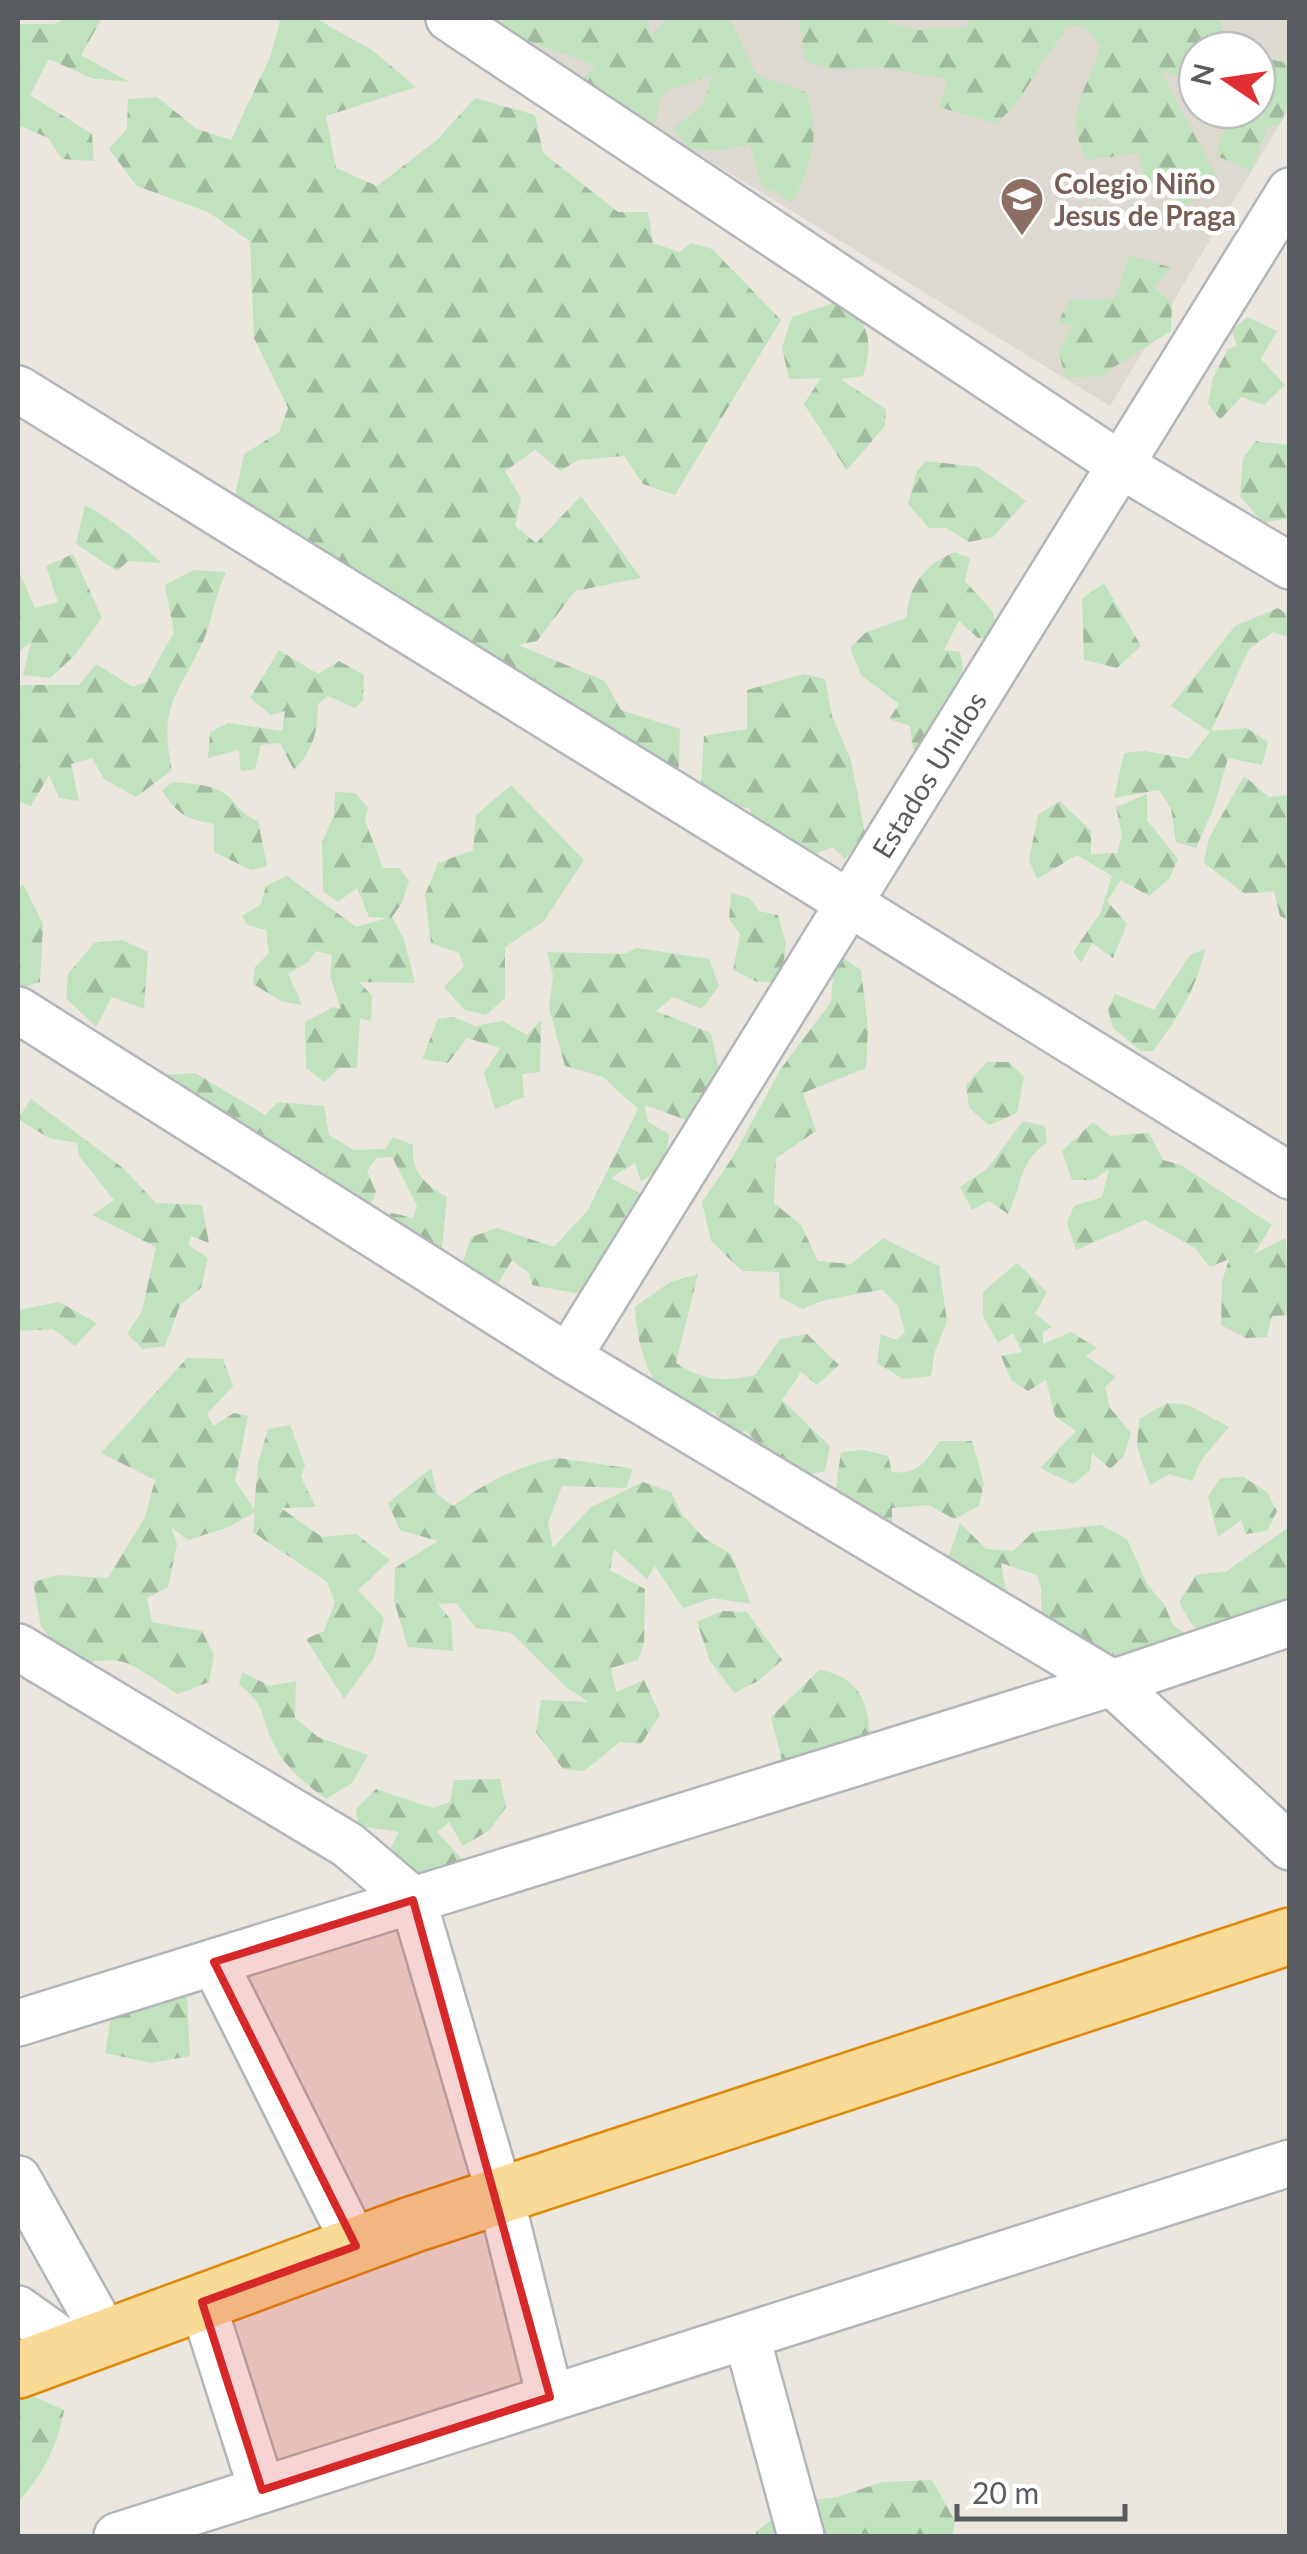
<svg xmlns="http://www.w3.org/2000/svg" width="1307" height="2554" viewBox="0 0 1307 2554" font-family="Lato,sans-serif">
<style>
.education{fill:#ddd9d0;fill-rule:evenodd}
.forest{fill:url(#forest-firs)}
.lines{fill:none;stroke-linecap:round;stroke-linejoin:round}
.minor-casing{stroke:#b2b6ba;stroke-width:50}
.trunk-casing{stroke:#df890b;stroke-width:60}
.minor{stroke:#fff;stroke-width:45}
.trunk{stroke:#f9db97;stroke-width:55}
.marked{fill:#d62828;fill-opacity:0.2;stroke:#d62828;stroke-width:8;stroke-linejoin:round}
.labels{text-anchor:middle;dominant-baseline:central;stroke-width:9;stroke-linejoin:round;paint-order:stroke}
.education-label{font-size:28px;font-weight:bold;fill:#785e54;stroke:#fff;text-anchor:start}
.street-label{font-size:28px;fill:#585c60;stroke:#fff}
</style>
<defs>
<pattern id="forest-firs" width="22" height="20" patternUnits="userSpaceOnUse" patternTransform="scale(2.5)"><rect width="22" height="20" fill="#c0e2bc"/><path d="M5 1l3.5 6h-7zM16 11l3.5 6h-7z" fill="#9fba9c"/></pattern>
</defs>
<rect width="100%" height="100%" fill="#ebe7df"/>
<!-- education -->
<path class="education" d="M496,18h793v91l-179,297 -619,-379zM1197,50h60v60h-60z"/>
<!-- forest -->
<g class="forest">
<polygon points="67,18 102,18 81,55 129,82 91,78 49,59 30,95 92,134 94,161 62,159 48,138 18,125 18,24 54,24"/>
<polygon points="276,18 315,18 372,50 416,87 326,116 336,168 377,186 437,140 475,98 535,115 543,153 618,212 648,212 653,243 679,252 691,243 712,249 781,320 675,495 643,484 624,456 578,460 560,471 535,450 505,471 521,498 515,526 536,543 581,496 641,578 575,591 537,641 518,645 605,681 621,710 680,729 678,789 388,591 361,590 300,535 267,531 234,501 244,454 279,432 288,408 254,338 250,241 208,212 137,186 109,149 127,129 128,99 157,97 197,129 231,140 270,57 280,22"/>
<path d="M496,18h152l2,18 18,-18h61l27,56 51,19c13,46 6,69 -15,109l-31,-17 -11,-41 -26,6 -36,-1 -15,-21 30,-23 10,-31 -46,17 -9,9 -2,28 -77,-47 17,-15 -105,-39z"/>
<path d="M799,18h89l2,5 30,7 46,-3 7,-9h246l5,20 -3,12h-24v32l-36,-11 56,107 -30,28 -42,-27 -7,-26 -51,7c-26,-46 1,-69 13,-114l-15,-20 -20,-1 -1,9c-26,27 -43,75 -70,89l-55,-16 9,-28 -70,-12 -44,3 -29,-9z"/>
<polygon points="1257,56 1287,63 1289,98 1281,123 1267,128 1251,171 1217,156 1228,110 1257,110"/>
<polygon points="1130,255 1172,268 1154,287 1172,303 1171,331 1100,376 1065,378 1059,352 1074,324 1057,324 1070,300 1114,299"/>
<path d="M842,300c27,22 32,43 21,76l-23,3 46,30 -1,17 -38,44 -43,-66 17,-26 -32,1 -7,-32 10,-30z"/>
<polygon points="1247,317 1277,331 1261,359 1285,385 1264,405 1241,397 1220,420 1208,403 1213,378 1228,349 1237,346 1232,331"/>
<polygon points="1256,441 1289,445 1289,518 1263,523 1240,496 1243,458"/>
<polygon points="926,461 978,467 1026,501 993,537 969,542 946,528 929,528 908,504 917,471"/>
<path d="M85,505c22,11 59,40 76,58l-33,-2 -11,10 -41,-27z"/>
<path d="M955,552l15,6 -5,23 28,31 6,26h-21l-19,-17 -15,29 16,2c10,39 -11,70 -27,104l-20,-7 -3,-23 -21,-7 10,-15 -38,-29 -11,-27 15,-15 42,-16c1,-33 19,-53 48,-65z"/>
<polygon points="73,554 102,618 74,656 50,678 23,675 31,642 18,652 18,570 35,608 58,602 46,566"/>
<path d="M194,570l32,2c-12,25 -15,54 -25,74 -26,53 -42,61 -29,124l-36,27 -32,-18 -12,-21 -21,6 8,37 -20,-3 -10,-23 -18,31 -13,-4v-117h61l17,-21 37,23 13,-5 28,-50 -9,-47z"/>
<polygon points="1104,583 1141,646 1117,668 1084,660 1082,599"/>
<polygon points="1278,608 1289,615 1289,637 1273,632 1249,649 1211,731 1246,728 1268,742 1262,765 1228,758 1214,807 1196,848 1176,842 1171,808 1159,790 1114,798 1124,753 1145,751 1189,759 1210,732 1171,706 1235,626"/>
<path d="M279,650l39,24 21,-13 25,14 -1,25 -8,8 -27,-12 -10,8c0,27 -5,47 -24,66l-14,-27 -19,2 -6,24 -14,2 -2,-21 -31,8 2,-26 18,-9 54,8 3,-20 -14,4 -21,-17z"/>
<polygon points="804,674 825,679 832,716 851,760 865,834 845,859 833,847 818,853 810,867 765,843 749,808 732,806 701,787 704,736 747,729 747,690"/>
<polygon points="1244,776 1269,797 1289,795 1289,921 1280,916 1274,891 1245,894 1204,863 1209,838"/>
<path d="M173,782c17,2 42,2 55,14 13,13 12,17 30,25l9,45 -16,4 -37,-18v-28c-26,-4 -39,-11 -52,-34z"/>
<polygon points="511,785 584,860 544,921 505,947 505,998 486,1015 465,1010 444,987 464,966 459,953 431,943 425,895 438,863 473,850 476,815"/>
<polygon points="335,792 355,793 368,808 365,821 383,868 399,868 409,881 402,903 392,917 404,939 415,983 359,982 372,996 371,1021 360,1018 357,1068 339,1068 325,1082 306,1068 305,1022 333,1007 341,1009 330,976 332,955 316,951 308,962 288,974 302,1005 281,1001 253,984 255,967 269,953 266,930 248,925 242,916 261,904 266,886 287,876 356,927 387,918 369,917 357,888 338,902 323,891 322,842 334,816"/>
<polygon points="1147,794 1147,820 1178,859 1169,879 1149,896 1121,880 1107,901 1127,924 1113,958 1092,943 1081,963 1073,952 1101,912 1112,876 1077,855 1037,879 1029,860 1038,815 1060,801 1091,831 1091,854 1117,853 1122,836 1116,807"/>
<polygon points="23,884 43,924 40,982 18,989 18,890"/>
<polygon points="731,893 750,898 759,911 778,915 786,944 781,982 757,982 733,970 740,934 729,919"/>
<polygon points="122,940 148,952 144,1009 112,997 96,1027 66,998 68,974 94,943"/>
<polygon points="637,948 709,959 719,986 702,1009 673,997 656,1011 711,1033 718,1066 705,1127 645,1105 648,1122 669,1134 665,1167 641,1181 635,1163 611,1178 641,1194 645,1205 613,1241 609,1281 591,1296 532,1285 529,1273 512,1260 499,1282 495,1302 461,1267 471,1237 497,1228 554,1247 588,1210 638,1109 603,1077 565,1066 549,1008 553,976 547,952 624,954"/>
<path d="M1205,949c-9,42 -28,69 -52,102h-12l-28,-23 -5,-19 7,-15 39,16 36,-55z"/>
<path d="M835,952l26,18 7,57 -2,41 -63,25 13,38 -40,27 -2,45 27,22 17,36 33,3 32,-26 56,28 8,55 -12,30 -4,25 -28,3 -26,-16 4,-29 16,6 8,-8 -7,-26 -16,-17c-29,8 -52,6 -79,20l-23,-11 -1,-26 -37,-1 -31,-30 -9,-39 31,-45 47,-87 51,-68z"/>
<polygon points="454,1017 475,1026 503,1021 527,1035 541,1020 540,1072 522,1074 524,1097 495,1109 484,1073 500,1048 467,1038 448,1063 422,1059 438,1019"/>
<polygon points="987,1062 1009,1062 1024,1077 1017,1113 989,1125 969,1108 966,1085"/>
<path d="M195,1073l70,42 13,-13 46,4 5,29 25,15 31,-1 8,-12 20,8c-2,28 11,38 34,52l-6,60 -68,-34 19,-10 21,5 4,-12 -25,-49 -15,1 -10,13 9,21 -8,18 -206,-135z"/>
<polygon points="31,1099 123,1168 156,1203 202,1205 209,1243 191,1236 188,1245 208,1258 201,1288 180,1305 165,1346 143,1349 127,1334 142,1311 156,1247 92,1215 114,1200 79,1156 77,1143 49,1138 18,1119"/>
<path d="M1023,1121l22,5 2,17c-27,16 -26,46 -39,71l-19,-13 -17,9 -12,-23 27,-18z"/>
<polygon points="1093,1122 1110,1136 1149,1133 1163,1160 1181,1165 1272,1225 1254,1254 1286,1238 1289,1315 1272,1316 1267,1337 1246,1338 1221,1325 1222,1282 1229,1259 1210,1267 1195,1248 1145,1220 1076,1250 1067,1223 1074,1206 1102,1197 1109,1169 1093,1180 1072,1180 1062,1151"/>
<polygon points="1017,1263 1047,1292 1035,1314 1052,1327 1043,1332 1043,1344 1071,1332 1097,1348 1086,1356 1116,1377 1105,1387 1110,1408 1131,1433 1124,1456 1110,1469 1092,1453 1090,1470 1073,1484 1040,1468 1076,1431 1055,1416 1046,1380 1028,1391 1011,1380 1001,1356 1022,1352 1013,1333 998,1343 983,1316 983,1292"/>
<path d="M698,1274l-22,89c29,18 45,19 79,12l25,-36 27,-5 32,31 -22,20 -16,-13 -19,28 48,46 -5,25 -33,7 -46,-47 -19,4 -13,-23c-60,0 -76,-56 -79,-105l35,-25z"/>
<polygon points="59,1302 97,1323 75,1346 53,1329 18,1331 18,1310"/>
<path d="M187,1358l36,1 10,27 -26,28 6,12 21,-13 14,3 -13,65 19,28 4,-45 10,-35 22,-4 15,40 -4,12 15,30 -35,1 41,29 34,-3 34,26 -32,30 26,28 -10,40 -30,41 -38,-60 18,-8 11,-29 -8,-20 -74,-50 2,-20 -26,15 -41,13 -17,-13 6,17 -9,43 -21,11 5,24 50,9 12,24 -5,27 -31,12c-49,-29 -49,-43 -108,-27l-29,-41 -8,-44 25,-7 50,3 37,-61 10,-37 -54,-27z"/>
<polygon points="1167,1403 1188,1405 1229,1427 1202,1459 1192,1481 1169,1474 1150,1485 1137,1447 1139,1419"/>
<path d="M939,1441h33l12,42 -5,23 -25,13 -25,-14 -37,3v21l-59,-20 8,-57 23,-2 24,6 4,16c26,3 35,-11 47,-31z"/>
<path d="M558,1458l75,11 -7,19 -64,-2 -14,37 5,25 38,-41 52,-25 28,10 11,22 22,24 27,16 20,50 -38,-6 -30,10 -28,-42 -8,13 -33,-30 -4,21 35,19 -1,54 -6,17 -27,8 5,24 28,-12 16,35 -19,29 -21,-2 -36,29 -21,-2 -27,-37 5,-32 48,2 -22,-14 -56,-55 -35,-5 -20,-25 -18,1 13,16 2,31 -45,-4 -14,-46 1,-33 43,-27 -38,-11 -12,-27 43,-35 6,26 16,12c32,-23 66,-41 105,-48z"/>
<polygon points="1243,1477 1267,1492 1277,1511 1267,1531 1246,1534 1241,1520 1218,1537 1208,1497 1220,1478"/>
<polygon points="960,1523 986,1549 1013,1551 1033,1532 1101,1525 1127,1539 1147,1584 1164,1604 1173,1625 1190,1637 1154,1668 1042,1646 1041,1588 1037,1575 1001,1563 1005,1587 1018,1609 1013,1632 985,1636 944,1570"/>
<polygon points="1289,1527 1289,1641 1223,1654 1191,1623 1179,1602 1196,1575 1227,1571"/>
<polygon points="723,1611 747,1612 782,1660 758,1681 734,1693 710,1661 697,1622"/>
<path d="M819,1670c54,8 53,56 48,99l-82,4 -14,-56z"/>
<path d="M242,1672l28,14 26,-5 -1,37 23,19 50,18 -16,28 -26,16c-22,-16 -45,-35 -55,-61 -13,-31 -4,-29 -32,-54z"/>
<polygon points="500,1779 506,1807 490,1830 463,1846 449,1822 437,1832 464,1861 456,1873 395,1879 391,1847 399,1832 358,1826 356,1809 376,1789 433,1808 450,1802 454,1780"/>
<polygon points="154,1961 187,1996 190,2056 151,2063 105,2053 115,1993 125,1965"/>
<path d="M19,2390l45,20c-5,31 -22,69 -46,91z"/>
<polygon points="932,2480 955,2521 952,2536 756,2536 756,2532 792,2503 837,2497 883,2482"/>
</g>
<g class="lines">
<defs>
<g id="minor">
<polyline points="449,18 1119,464 1290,566"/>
<polyline points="18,389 1290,1176"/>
<polyline points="18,1010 568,1357 1112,1683 1290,1847"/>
<path id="s1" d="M568,1357l722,-1166"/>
<polyline points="18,1647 348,1845 413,1900 500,2195 550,2397"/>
<polyline points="214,1962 356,2246"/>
<polyline points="18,2023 1112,1683 1290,1623"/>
<polyline points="18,2179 107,2338"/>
<polyline points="202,2302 262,2490"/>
<polyline points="18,2309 74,2349"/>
<polyline points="747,2338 801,2536"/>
<polyline points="117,2536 1290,2163"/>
</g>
<polyline id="trunk" points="18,2370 411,2225 1290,1936"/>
</defs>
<!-- minor casing -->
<use href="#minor" class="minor-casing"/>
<!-- trunk casing -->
<use href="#trunk" class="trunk-casing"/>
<!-- minor -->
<use href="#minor" class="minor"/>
<!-- trunk -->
<use href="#trunk" class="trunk"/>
</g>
<!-- marked area -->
<path class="marked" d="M413,1900l137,497 -288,93 -60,-188 154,-56 -142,-284z"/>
<!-- icons -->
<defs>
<symbol id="school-pin" viewBox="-11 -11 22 30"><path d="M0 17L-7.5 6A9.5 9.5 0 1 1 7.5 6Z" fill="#8d6e63" stroke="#fff"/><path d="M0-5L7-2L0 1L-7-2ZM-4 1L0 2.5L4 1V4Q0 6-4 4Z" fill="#fff"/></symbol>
</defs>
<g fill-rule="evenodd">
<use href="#school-pin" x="997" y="174" width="50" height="68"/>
</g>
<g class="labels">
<!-- education labels -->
<g class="education-label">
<text x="1054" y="183">Colegio Niño<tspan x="1054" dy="32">Jesus de Praga</tspan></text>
</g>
<!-- street labels -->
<g class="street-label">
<text stroke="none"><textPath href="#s1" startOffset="685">Estados Unidos</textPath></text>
</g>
</g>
<!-- border -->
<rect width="1307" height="2554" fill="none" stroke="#585c60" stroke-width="40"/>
<!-- north arrow -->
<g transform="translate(1227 80) rotate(283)"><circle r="48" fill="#ffffff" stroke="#bcbebf" stroke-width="2.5"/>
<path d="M0-8L18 38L0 25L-18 38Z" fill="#e03033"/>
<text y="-15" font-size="28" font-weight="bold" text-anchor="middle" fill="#585c60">N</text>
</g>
<!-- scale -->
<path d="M957 2504v15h168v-15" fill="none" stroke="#585c60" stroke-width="5"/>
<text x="972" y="2504" font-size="30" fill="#585c60" stroke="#ffffff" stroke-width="8" paint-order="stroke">20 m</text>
</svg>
